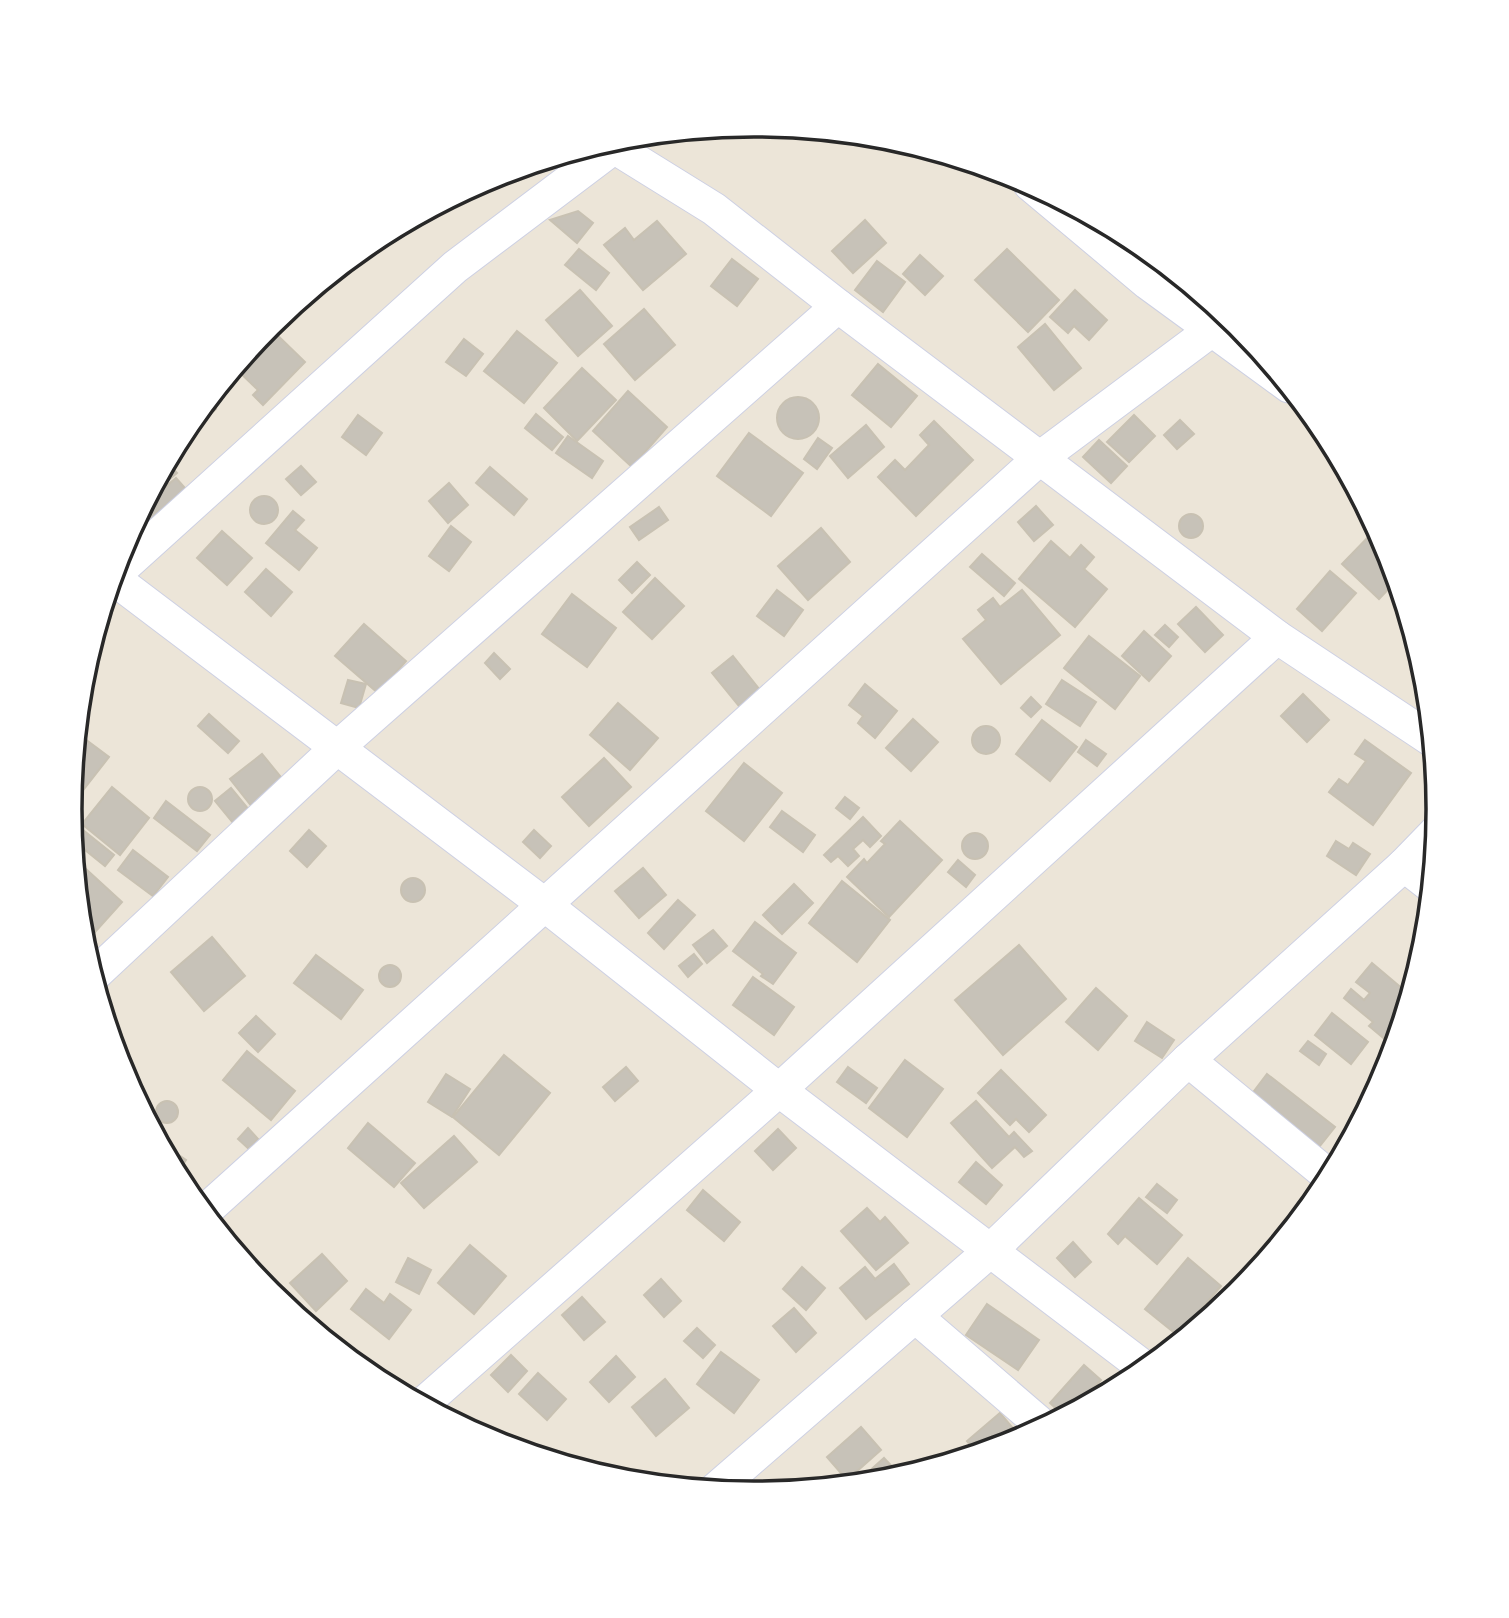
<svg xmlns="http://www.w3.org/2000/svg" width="1509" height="1618" viewBox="0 0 1509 1618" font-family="'Work Sans',sans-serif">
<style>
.building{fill:#c7c2b8;stroke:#c8c1b2;stroke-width:2}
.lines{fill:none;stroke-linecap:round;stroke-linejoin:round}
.minor-casing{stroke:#cdd0e3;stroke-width:35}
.minor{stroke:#fff;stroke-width:33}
.rim{fill:none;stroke:#282828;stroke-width:3.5}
</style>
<rect width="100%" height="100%" fill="#ece5d8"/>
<!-- building -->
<g class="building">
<polygon points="578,211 593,223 577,243 550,220"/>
<polygon points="865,220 886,243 853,273 832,251"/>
<polygon points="657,221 686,254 643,290 604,245 625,228 634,240"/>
<polygon points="579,249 609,273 596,290 565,265"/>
<polygon points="1007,249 1059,300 1028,332 975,280"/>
<polygon points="920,255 943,276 925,295 903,274"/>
<polygon points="732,259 758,279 737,306 711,286"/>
<polygon points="877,261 905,282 883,312 855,290"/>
<polygon points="580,290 612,326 578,356 546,320"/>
<polygon points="1075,290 1107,320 1089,340 1074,326 1068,333 1050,317"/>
<polygon points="644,309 675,345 635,380 604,344"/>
<polygon points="1045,324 1081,368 1054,390 1018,347"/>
<polygon points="270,328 305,362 263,405 253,395 258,390 235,368"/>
<polygon points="517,331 557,363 524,403 484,371"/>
<polygon points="464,339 483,354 466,376 446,362"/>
<polygon points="878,364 917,396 891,427 852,395"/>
<polygon points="582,368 616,400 577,441 544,408"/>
<polygon points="628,391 667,427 632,467 593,431"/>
<circle cx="798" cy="418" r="21"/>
<polygon points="209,400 216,409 181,442 179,440 186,428"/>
<polygon points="536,414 563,437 552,450 525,428"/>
<polygon points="358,415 382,433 366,455 342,437"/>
<polygon points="1134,415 1155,436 1129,462 1107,442"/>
<polygon points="1180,420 1194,434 1177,449 1164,435"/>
<polygon points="934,421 973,460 916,516 878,477 895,460 905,470 929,445 920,435"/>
<polygon points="866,425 884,447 848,478 830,456"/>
<polygon points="749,433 803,473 771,516 717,476"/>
<polygon points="568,436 603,461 592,478 556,453"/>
<polygon points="818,438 832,448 817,469 804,459"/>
<polygon points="1099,440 1127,466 1111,483 1083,457"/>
<polygon points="167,463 177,473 149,497"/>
<polygon points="301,466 316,482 301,495 286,479"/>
<polygon points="490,467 527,499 514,515 476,483"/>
<polygon points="176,478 191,495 139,539 131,530 145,504"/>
<polygon points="449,483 468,505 448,523 429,501"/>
<circle cx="264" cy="510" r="14"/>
<polygon points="1036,506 1053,525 1034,541 1018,522"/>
<polygon points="659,507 668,520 639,540 630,527"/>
<polygon points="293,511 304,520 295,530 317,548 299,570 266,543"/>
<circle cx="1191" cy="526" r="12"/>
<polygon points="451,526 471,542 449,571 429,556"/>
<polygon points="821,528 850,562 808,600 778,566"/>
<polygon points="1377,528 1387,547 1397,580 1379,599 1342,564"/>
<polygon points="222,531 252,558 227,585 197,558"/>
<polygon points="1051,541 1070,558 1081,545 1094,557 1084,569 1107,589 1075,627 1019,579"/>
<polygon points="982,554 1015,583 1004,596 970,567"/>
<polygon points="637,562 650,575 632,593 619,580"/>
<polygon points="266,569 292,592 271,616 245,592"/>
<polygon points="1330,571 1356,593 1322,631 1297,609"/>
<polygon points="655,578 684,606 652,639 623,612"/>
<polygon points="777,590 803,610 784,636 757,616"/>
<polygon points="1022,590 1060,635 1001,684 963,639 986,620 978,610 993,598 1000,607"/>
<polygon points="572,594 616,628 587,667 542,634"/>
<polygon points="1196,607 1223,635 1205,652 1178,624"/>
<polygon points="364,624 406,661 378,693 335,656"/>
<polygon points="1165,625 1178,637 1169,647 1155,635"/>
<polygon points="1144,631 1171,656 1149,681 1122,656"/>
<polygon points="1089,636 1140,676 1115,709 1064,668"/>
<polygon points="494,653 510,669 500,679 485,663"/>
<polygon points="733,656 760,690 739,706 712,673"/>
<polygon points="348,680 366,684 359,708 341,703"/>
<polygon points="1062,680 1096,702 1080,726 1046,704"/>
<polygon points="865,684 897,711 875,738 858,723 863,716 849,705"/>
<polygon points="1303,694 1329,720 1307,742 1281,716"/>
<polygon points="1031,697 1041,707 1031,717 1021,708"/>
<polygon points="618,703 658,738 630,770 590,735"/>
<polygon points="209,714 239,741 228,753 198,726"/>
<polygon points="913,719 938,742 911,771 886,748"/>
<polygon points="1042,720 1077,747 1050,781 1016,754"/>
<circle cx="986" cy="740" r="14"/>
<polygon points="77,733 109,757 70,807"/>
<polygon points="1086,740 1106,754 1097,766 1078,752"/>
<polygon points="1365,740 1411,773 1373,825 1329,792 1339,779 1348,785 1366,761 1355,754"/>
<polygon points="262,754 285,782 253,808 230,779"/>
<polygon points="604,758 631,787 589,826 562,797"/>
<polygon points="744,763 782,793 744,841 706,811"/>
<polygon points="112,787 149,818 120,855 82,824"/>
<circle cx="200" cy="799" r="12"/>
<polygon points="231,788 250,811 234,824 215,801"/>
<polygon points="845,797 859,808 850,819 836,808"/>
<polygon points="166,801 210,835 197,851 154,818"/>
<polygon points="782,811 815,835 803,852 770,827"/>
<polygon points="863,817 881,836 870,847 863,840 853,849 859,856 848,866 838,856 831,862 824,855"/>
<polygon points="900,821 942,860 889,917 847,877 864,859 867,863 885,844 881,841"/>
<polygon points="83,830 114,855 105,866 74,841"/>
<polygon points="309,830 326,846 307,867 290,851"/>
<polygon points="534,830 551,846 540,858 523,842"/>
<circle cx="975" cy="846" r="13"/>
<polygon points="1336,841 1349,849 1353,843 1370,854 1356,875 1327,856"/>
<polygon points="133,850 168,877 153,896 118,870"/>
<polygon points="75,859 122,902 95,932 81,920"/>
<polygon points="958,860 975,875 966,887 948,872"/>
<polygon points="643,868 666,895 639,918 615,891"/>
<circle cx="413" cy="890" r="12"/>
<polygon points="842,881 890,920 857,962 809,923"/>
<polygon points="794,884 813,903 782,934 763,915"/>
<polygon points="678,900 695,915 664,949 648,933"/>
<polygon points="755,922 796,953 773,984 761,976 763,974 733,951"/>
<polygon points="713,930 727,946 707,963 693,945"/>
<polygon points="82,936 97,948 89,958 83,942"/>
<polygon points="212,937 245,976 204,1011 171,972"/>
<polygon points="1019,945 1066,999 1003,1055 955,1000"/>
<polygon points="694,954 702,964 688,977 679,966"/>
<polygon points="316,955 363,990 341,1019 294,983"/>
<polygon points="1372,963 1410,995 1394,1047 1369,1026 1373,1022 1344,998 1351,989 1364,1000 1370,993 1356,982"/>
<circle cx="390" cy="976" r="11"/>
<polygon points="753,977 794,1007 774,1035 733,1005"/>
<polygon points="1096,988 1127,1016 1098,1050 1066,1022"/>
<polygon points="1332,1013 1368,1042 1351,1064 1315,1035"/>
<polygon points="256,1016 275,1034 258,1052 239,1033"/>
<polygon points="1147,1022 1174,1040 1162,1058 1135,1041"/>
<polygon points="1308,1041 1326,1054 1319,1065 1300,1051"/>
<polygon points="247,1051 295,1091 271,1120 223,1080"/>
<polygon points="504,1055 550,1093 499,1155 453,1117"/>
<polygon points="905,1060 943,1089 907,1137 869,1108"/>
<polygon points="626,1067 638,1081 615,1101 603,1087"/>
<polygon points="848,1067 877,1088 866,1103 837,1082"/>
<polygon points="1001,1070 1046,1115 1029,1132 1016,1119 1010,1125 978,1093"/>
<polygon points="446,1074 470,1089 452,1117 428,1102"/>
<polygon points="1267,1074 1335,1127 1319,1147 1251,1095"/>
<polygon points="976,1101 1009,1137 1014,1132 1032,1151 1024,1157 1015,1147 992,1168 951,1123"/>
<circle cx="167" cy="1112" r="11"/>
<polygon points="368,1123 415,1163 394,1187 348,1148"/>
<polygon points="248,1128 258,1139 249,1149 238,1139"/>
<polygon points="778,1129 796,1148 773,1170 755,1151"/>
<polygon points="454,1136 477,1162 424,1208 401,1183"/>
<polygon points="160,1142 186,1160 177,1173"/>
<polygon points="976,1162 1002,1185 986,1204 959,1182"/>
<polygon points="1157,1184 1177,1200 1167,1213 1146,1197"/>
<polygon points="703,1190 740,1222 724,1241 687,1210"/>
<polygon points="1313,1193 1317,1197 1288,1232 1283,1228"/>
<polygon points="1139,1198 1182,1235 1157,1264 1125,1236 1118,1244 1108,1234"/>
<polygon points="867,1208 880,1222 885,1217 908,1243 876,1270 841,1231"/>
<polygon points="1073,1242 1091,1262 1075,1277 1057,1258"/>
<polygon points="470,1245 506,1276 474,1314 438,1283"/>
<polygon points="322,1254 347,1281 316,1311 290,1283"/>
<polygon points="408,1258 431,1270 419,1294 396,1282"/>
<polygon points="1188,1258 1221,1286 1202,1308 1211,1315 1182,1339 1145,1309"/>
<polygon points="894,1264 909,1284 866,1319 840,1288 865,1267 875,1279"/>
<polygon points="802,1267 825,1288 806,1310 783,1289"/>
<polygon points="661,1279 681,1301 664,1317 644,1295"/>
<polygon points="366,1289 384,1303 390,1294 411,1310 389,1339 351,1309"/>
<polygon points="582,1297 605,1322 584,1340 562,1315"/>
<polygon points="987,1304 1039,1340 1018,1370 966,1335"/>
<polygon points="794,1308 816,1333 796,1352 773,1326"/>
<polygon points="697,1328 715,1345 703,1358 684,1341"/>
<polygon points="721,1352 759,1380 734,1413 697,1384"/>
<polygon points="511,1355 527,1371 508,1392 491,1375"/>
<polygon points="616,1356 635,1377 609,1402 590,1382"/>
<polygon points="1084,1365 1101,1380 1073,1411 1064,1416 1050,1403"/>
<polygon points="538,1373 566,1399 547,1420 519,1394"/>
<polygon points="665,1379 689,1408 656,1436 632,1407"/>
<polygon points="1000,1413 1022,1439 977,1453 967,1441"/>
<polygon points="861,1427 881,1450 847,1480 827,1457"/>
<polygon points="884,1458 901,1476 888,1480 855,1484"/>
</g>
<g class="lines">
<defs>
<g id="minor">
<polyline points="606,142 714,209 838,306 1277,637 1432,740"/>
<polyline points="1030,184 1148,283 1289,386"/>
<polyline points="113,576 455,267 614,147"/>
<polyline points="113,578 545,905 779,1090 1146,1369"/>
<polyline points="1404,865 1431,886"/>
<polyline points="93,976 338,747 838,306"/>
<polyline points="1188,1060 1330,1177"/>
<polyline points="204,1212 1040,458 1229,317"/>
<polyline points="915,1316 1044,1427"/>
<polyline points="423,1404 779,1090 1277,637"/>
<polyline points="715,1490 990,1251 1188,1060 1404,865 1437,831"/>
</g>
</defs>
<!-- minor casing -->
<use href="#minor" class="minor-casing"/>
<!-- minor -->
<use href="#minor" class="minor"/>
</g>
<!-- crop -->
<path d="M0 0H1509V1618H0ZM82 809a672 672 0 1 1 1344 0a672 672 0 1 1-1344 0Z" fill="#fff" fill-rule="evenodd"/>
<path class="rim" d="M82 809a672 672 0 1 1 1344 0a672 672 0 1 1-1344 0Z"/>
</svg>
